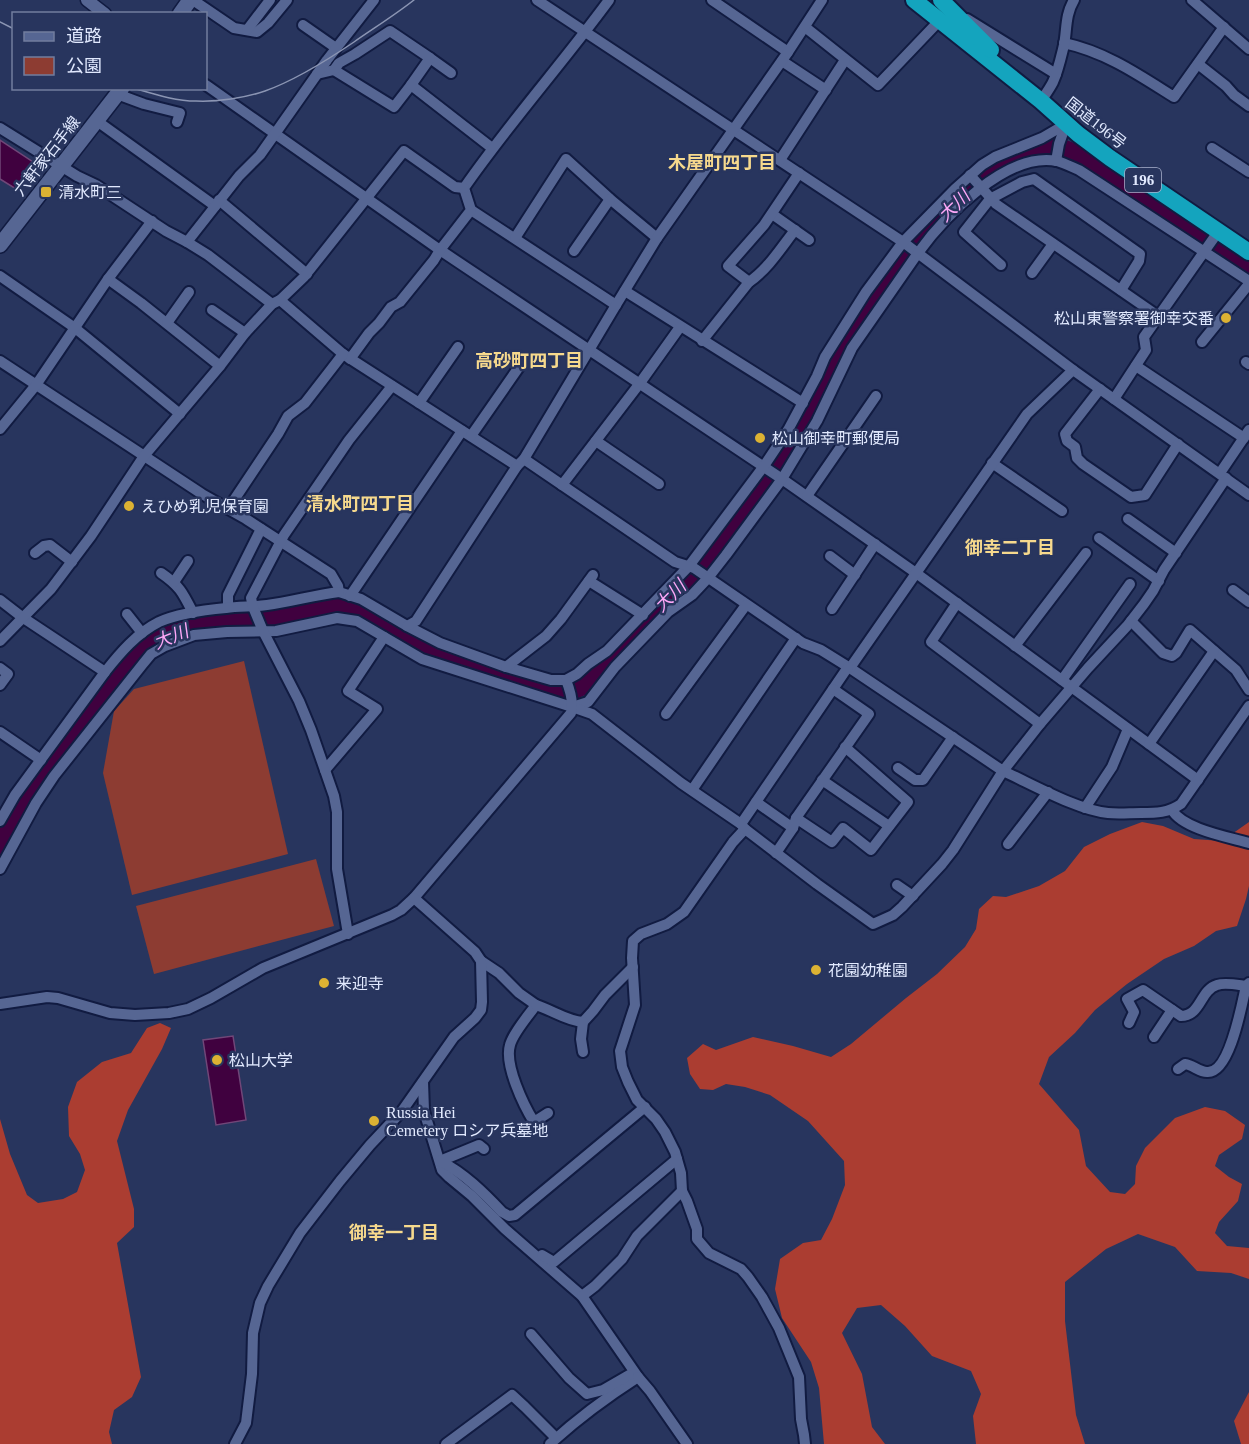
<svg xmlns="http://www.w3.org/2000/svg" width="1249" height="1444" viewBox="0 0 1249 1444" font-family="'Times New Roman','Noto Sans JP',serif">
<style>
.green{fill:#8d3c32}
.forest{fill:#ab3d31}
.water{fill:#40013f;stroke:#704778;stroke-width:1.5}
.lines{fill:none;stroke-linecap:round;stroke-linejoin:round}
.river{stroke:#40013f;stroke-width:21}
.minor-casing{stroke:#111b41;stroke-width:14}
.tertiary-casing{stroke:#111b41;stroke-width:15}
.secondary-casing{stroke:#111b41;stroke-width:18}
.trunk-casing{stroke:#111b41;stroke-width:20}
.minor{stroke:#566693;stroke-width:10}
.tertiary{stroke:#566693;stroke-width:12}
.secondary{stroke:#566693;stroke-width:15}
.trunk{stroke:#14a4be;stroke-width:16}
.tram{stroke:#8b95b3;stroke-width:1.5}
.poi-dot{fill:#dcb233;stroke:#28355e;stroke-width:2}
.labels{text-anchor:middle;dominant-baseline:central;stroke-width:5;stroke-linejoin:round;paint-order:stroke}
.shield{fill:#28355e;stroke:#aab3ce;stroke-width:1.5}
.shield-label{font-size:15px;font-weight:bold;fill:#e1e9fe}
.street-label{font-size:16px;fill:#e1e9fe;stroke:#28355e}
.poi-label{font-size:16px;fill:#e1e9fe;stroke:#28355e;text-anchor:start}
.neighbourhood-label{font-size:18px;font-weight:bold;fill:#f6d98d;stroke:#28355e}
.water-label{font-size:18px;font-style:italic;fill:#fea8f8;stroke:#28355e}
</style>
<rect width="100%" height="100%" fill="#28355e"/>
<!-- green -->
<g class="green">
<polygon points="244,661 288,854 132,895 103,773 114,711 134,689"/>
<polygon points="316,859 334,926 154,974 136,906"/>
</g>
<!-- forest -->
<g class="forest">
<polygon points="1142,822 1163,826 1194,839 1222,841 1249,822 1249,886 1246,899 1237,926 1216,931 1194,946 1164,959 1127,984 1095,1010 1075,1033 1049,1057 1039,1084 1079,1130 1086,1166 1110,1192 1125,1194 1135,1184 1136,1166 1145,1148 1175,1118 1205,1107 1225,1111 1245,1125 1242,1139 1219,1155 1215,1166 1229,1177 1242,1184 1238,1201 1219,1222 1215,1233 1227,1246 1249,1248 1249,1279 1231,1273 1197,1271 1175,1247 1138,1234 1106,1249 1065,1282 1065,1321 1076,1415 1085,1444 976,1444 973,1416 981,1394 971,1371 932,1356 905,1326 881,1305 857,1308 842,1333 862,1374 872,1427 885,1444 824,1444 819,1388 811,1362 782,1318 775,1289 780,1259 803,1243 821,1240 832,1219 845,1185 844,1161 808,1121 770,1095 745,1087 726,1084 713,1090 700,1089 690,1074 687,1058 703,1044 716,1050 753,1037 793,1046 831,1057 851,1044 906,998 937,974 965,947 976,929 979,909 993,896 1006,897 1039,886 1065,871 1084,847 1110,834"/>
<polygon points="160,1023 171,1028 162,1049 128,1110 117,1141 134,1209 134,1227 117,1243 141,1377 132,1397 114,1410 109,1432 112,1444 0,1444 0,1119 10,1154 27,1195 38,1203 63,1199 77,1192 85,1170 80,1154 69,1136 68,1107 77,1082 102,1062 131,1053 147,1028"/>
<polygon points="1249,1392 1249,1444 1241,1444 1234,1421"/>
</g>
<!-- water -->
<g class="water">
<polygon points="0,140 33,162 16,189 0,179"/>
<polygon points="233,1036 246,1120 216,1125 203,1040"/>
</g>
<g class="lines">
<!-- river -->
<polyline class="river" points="0,846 20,809 81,725 141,649 178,630 233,620 300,614 334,606 358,608 408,639 430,648 558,690 573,689 584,684 690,573 735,531 789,450 844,345 859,322 906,255 966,193 982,179 1004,164 1023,156 1046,150 1066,151 1077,155 1092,163 1157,209 1249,268"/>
<defs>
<g id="minor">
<polyline points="193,0 234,28 257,32 268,23 287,0"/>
<polyline points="537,0 903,242 1073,370 1249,495"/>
<polyline points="712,0 788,52"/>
<polyline points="1192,0 1249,49"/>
<polyline points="967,19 1056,74"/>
<polyline points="303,25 336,48"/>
<polyline points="805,27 878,85 940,20"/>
<polyline points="247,30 270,0"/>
<path d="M1064,43c42,9 75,32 110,54l50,-70"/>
<polyline points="430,58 451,73"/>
<polyline points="782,61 826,90"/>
<polyline points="1198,64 1226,86 1234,95 1249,106"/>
<polyline points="334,70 394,107 411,85"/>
<polyline points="317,74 334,70 339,63 355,54 390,31 430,58 411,85 492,148"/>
<polyline points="206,85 440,250 782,479 916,573 1198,780"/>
<polyline points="117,94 144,104 180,113 177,122"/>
<path d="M1041,101c4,-6 9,-13 12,-19 5,-11 8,-25 11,-37 3,-16 1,-30 10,-45"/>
<polyline points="97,121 215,206"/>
<polyline points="0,128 77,176 96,185 166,231 187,242 208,255 272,304"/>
<polyline points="1212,148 1249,172"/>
<polyline points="780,160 845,60"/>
<polyline points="1056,161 1059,144 1066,124"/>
<polyline points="970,175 996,204 1158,316"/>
<polyline points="219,200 307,274"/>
<polyline points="471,210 616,305"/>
<polyline points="772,214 809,240"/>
<polyline points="515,238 566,159 610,199 657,238"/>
<polyline points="187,242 239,176 260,155 327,60 374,0"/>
<polyline points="574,251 610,199"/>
<polyline points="1001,265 964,232 990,199 1022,182 1034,179 1140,254 1139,261 1121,290"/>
<polyline points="1032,273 1053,244"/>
<polyline points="0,276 75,328 180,414"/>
<polyline points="108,279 141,303 220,366"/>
<polyline points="749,282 728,266 764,225 799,173"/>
<polyline points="625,291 803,403"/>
<polyline points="280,300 343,354 517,466"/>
<polyline points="212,310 245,333"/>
<polyline points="167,323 189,292"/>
<path d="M702,341l47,-59c19,-13 32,-34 46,-52"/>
<polyline points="1202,342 1249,284"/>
<path d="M350,359l19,-26 10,-10 12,-16 9,-5 34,-42 6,-10 31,-40 -7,-22c45,-65 98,-124 145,-188"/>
<polyline points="0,361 202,494 246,519 331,574 338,586 339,592 361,599 407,626 440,643 506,667 551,680 566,680 577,674 588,664 607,651 689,566 764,466 788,430 817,376 825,357 866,292 903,242 955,189 982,165 995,157 1042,138 1066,124"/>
<polyline points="1246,362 1249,364"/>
<polyline points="1136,366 1244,438"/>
<polyline points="1100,389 1065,434 1067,441 1075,447 1077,458 1083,464 1131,497 1145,495 1178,444"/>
<polyline points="1114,399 1146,350 1144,337 1218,232"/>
<polyline points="419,403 458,347"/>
<polyline points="0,429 36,385 108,279 152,221"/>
<polyline points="471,436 519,367"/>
<polyline points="596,441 659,484"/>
<polyline points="524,459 675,562 694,568 803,643 821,650 850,668 1003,771 1040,724 1088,668 1127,626 1144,604 1153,591 1164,570 1226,478"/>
<polyline points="992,463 1062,511"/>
<polyline points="1220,473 1249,430"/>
<polyline points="562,485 640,383 680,327"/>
<polyline points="807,496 876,396"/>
<polyline points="228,509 278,434 288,416 305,403 343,354"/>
<polyline points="1128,519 1176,553"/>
<polyline points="1099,538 1159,581"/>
<polyline points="35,553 44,546 50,545 72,562"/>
<polyline points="830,556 855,575"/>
<path d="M161,573c19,13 22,20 32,40"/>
<polyline points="589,581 643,615"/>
<polyline points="174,582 188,561"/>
<polyline points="1233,590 1249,602"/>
<polyline points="350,596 462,431"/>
<polyline points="0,600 22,617 105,672"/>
<polyline points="957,603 931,642 1040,724"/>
<polyline points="228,607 228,595 261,529"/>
<polyline points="832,609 875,544"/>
<polyline points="127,614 142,633"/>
<polyline points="1131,621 1163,653 1172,656 1176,653 1190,630 1236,670 1249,690"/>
<polyline points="407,626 416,621 517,466 524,459 616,305 657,238 788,52 822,0"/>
<polyline points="0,641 51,589 91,536 144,456 220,366 245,333 272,304 280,300 304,277 404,151 455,187 464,188"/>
<polyline points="1015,646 1086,553"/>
<polyline points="506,667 546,636 561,619 593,575"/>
<polyline points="0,668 8,674 0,685"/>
<polyline points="850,668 1027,414 1073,370"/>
<polyline points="1062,680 1130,584"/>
<path d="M572,707l16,-5 27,-35 53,-55 24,-17 16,-17 18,-23 56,-76 35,-58 35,-73 66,-95c26,-36 89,-102 139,-92 7,2 15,6 22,9l170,111"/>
<polyline points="666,714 746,605"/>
<polyline points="0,732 41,760"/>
<polyline points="1149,744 1214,651"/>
<polyline points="898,768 915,780 923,780 953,737"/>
<polyline points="325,770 377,709 348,691 384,637"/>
<polyline points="822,780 889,826"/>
<polyline points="692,790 796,638"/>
<polyline points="756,802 793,828"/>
<polyline points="1085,808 1112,767 1128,729"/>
<path d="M1172,810c11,19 56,27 77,33"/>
<polyline points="796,818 832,842 843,828 871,850 908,802 845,747"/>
<path d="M0,821l15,-26 90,-123c15,-19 32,-39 54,-50 20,-9 45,-12 67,-14 13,-2 27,-1 41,-3 24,-3 47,-10 72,-13"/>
<polyline points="741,824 848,667"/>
<polyline points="745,829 733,842 684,912 667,924 641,934 633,941 632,958 635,1005 620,1051 622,1067 628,1082 637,1100 656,1119 665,1132 675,1152 681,1173 682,1191 687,1201 697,1229 697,1239 709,1253 741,1269 748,1277 762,1297 779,1328 799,1377 801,1419 804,1435 805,1444"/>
<polyline points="1008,844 1048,792"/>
<polyline points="776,853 793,828 796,818 869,714 833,689"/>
<path d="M0,869l36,-66 18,-27 88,-111 9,-11 14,-8 29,-11 33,-3 49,-1 61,-13 20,3 65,38 150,48 20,7 89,69 60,41 4,5 72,55 56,40 20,-9 9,-8 40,-43 11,-14 50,-79c29,13 74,39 105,42 10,1 22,0 33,0 15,0 27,0 40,-9l68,-98"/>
<polyline points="897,885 913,896"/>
<polyline points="348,934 337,869 337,812 334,796 311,730 299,701 263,631 253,607 251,598 284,535 349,440 392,386"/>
<path d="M481,961l18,12 20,20 17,12c-8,11 -23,28 -26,40 -6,20 14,61 24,77l14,-9"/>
<path d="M0,1004l47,-7 11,1 52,15 25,2 34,-2 19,-4 23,-11 52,-30 129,-53 9,-5 13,-12 157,-185c3,-11 -1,-23 -5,-33"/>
<path d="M536,1005c16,5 31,16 47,17l10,-11 12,-16 28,-28"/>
<path d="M1129,1023l5,-11 -7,-13 16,-9 38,26c20,0 19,-26 36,-31 8,-3 21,0 29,1"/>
<polyline points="1154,1037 1172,1010"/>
<polyline points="583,1052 581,1039 583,1022"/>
<path d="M1178,1069l7,-5c8,1 14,8 22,8 23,2 35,-69 39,-86l3,-3"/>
<path d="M423,1082l1,29 18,59 7,7 23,19 33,33 77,67 56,81c-31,20 -61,42 -88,67"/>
<path d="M484,1149l-5,-4 -39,16c24,12 44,32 62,51l7,4 6,-1 130,-108"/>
<polyline points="542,1255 554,1262 677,1159"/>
<polyline points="582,1296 595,1286 622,1259 637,1236 682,1191"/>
<polyline points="531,1334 569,1378 587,1394 603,1390 629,1375"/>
<polyline points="638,1377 650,1391 687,1444"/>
<polyline points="235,1444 246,1423 252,1374 253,1333 260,1303 268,1286 300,1233 340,1181 370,1145 402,1111 454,1037 475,1018 481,1010 482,1002 481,961 475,952 414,898"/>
<polyline points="446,1444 512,1395 525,1407 556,1438"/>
</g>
<polyline id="tertiary" points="87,0 105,14"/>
<g id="secondary">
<polyline points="180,14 190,0"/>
<polyline points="0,245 122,88"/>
</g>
<g id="trunk">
<polyline points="914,0 1041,101 1078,134 1110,158 1249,252"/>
<polyline points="941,0 991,50"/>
</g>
</defs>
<!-- minor casing -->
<use href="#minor" class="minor-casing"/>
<!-- tertiary casing -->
<use href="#tertiary" class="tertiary-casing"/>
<!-- secondary casing -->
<use href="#secondary" class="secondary-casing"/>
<!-- trunk casing -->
<use href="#trunk" class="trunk-casing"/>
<!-- minor -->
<use href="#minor" class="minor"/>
<!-- tertiary -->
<use href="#tertiary" class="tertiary"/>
<!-- secondary -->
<use href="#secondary" class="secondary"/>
<!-- trunk -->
<use href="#trunk" class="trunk"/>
<!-- tram -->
<g class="tram">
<polyline points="0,22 14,29"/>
<path d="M133,88c21,6 42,13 63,13 21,1 49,-3 69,-10 31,-11 61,-30 89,-49 20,-14 41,-27 60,-42"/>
</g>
</g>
<!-- markers -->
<g class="poi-dot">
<rect x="40" y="186" width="12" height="12" rx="3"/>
<circle cx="1226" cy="318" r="6"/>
<circle cx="760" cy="438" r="6"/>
<circle cx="129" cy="506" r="6"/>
<circle cx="816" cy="970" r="6"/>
<circle cx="324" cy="983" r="6"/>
<circle cx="217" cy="1060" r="6"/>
<circle cx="374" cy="1121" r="6"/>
</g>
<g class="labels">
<!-- shield labels -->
<rect class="shield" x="1125" y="168" width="36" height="24" rx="4.5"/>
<g class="shield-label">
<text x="1143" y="180">196</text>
</g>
<!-- street labels -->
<g class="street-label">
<text transform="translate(1096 123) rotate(38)">国道196号</text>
<text transform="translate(47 156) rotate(-52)">六軒家石手線</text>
</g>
<!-- poi labels -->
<g class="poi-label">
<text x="58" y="192">清水町三</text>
<text x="1214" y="318" text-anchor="end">松山東警察署御幸交番</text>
<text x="772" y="438">松山御幸町郵便局</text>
<text x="141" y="506">えひめ乳児保育園</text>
<text x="828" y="970">花園幼稚園</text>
<text x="336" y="983">来迎寺</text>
<text x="229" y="1060">松山大学</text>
<text x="386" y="1112">Russia Hei<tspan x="386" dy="18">Cemetery ロシア兵墓地</tspan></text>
</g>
<!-- neighbourhood labels -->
<g class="neighbourhood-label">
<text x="722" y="163">木屋町四丁目</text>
<text x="529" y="361">高砂町四丁目</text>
<text x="360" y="504">清水町四丁目</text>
<text x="1010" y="548">御幸二丁目</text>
<text x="394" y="1233">御幸一丁目</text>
</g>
<!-- water labels -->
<g class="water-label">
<text transform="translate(954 206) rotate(-44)">大川</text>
<text transform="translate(670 596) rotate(-45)">大川</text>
<text transform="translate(171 637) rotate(-22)">大川</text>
</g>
</g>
<!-- legend -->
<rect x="12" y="12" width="195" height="78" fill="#28355e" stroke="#727d9e" stroke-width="1.5"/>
<rect x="24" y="32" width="30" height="9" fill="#566693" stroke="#727d9e" stroke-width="1.5"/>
<text x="66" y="42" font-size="18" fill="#e1e9fe">道路</text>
<rect x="24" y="57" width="30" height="18" fill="#8d3c32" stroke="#727d9e" stroke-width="1.5"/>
<text x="66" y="72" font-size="18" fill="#e1e9fe">公園</text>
</svg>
